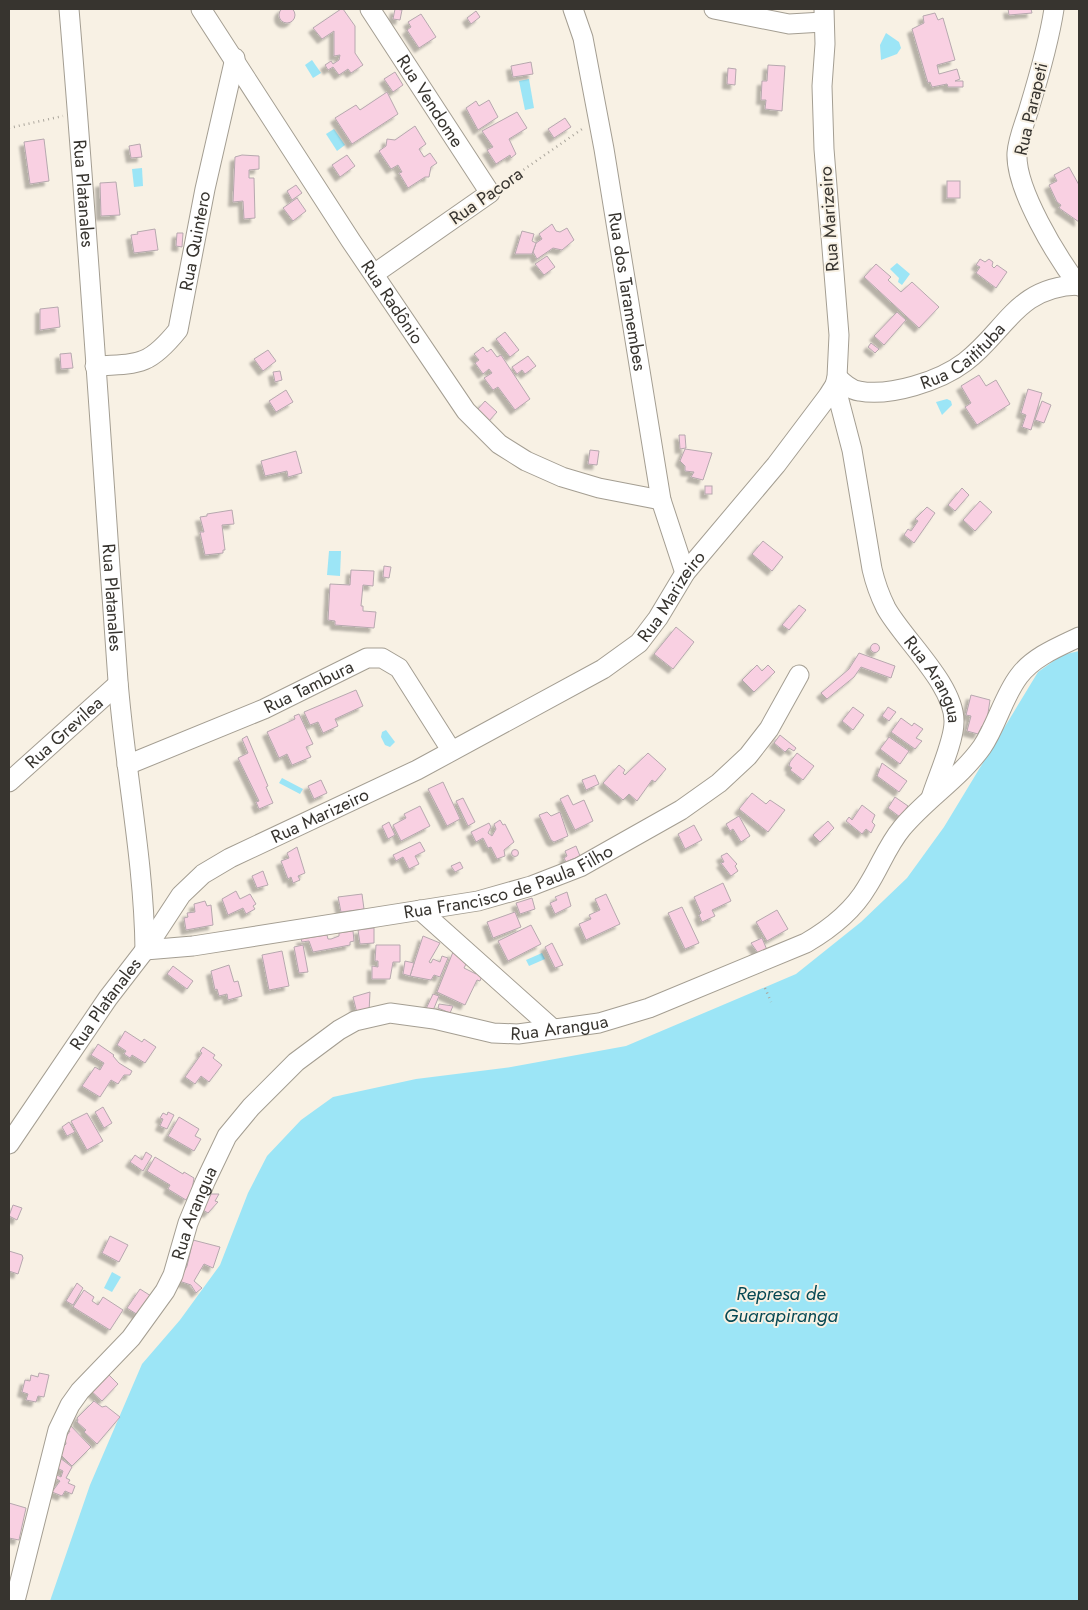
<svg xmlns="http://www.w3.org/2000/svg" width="1088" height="1610" viewBox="0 0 1088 1610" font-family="Jost,sans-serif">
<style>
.water{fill:#9ce5f6}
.building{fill:#f9d0e2;stroke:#b6a8ae;filter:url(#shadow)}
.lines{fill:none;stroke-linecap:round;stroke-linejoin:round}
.minor-casing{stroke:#a49e92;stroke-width:21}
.path{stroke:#aba69c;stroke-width:2.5;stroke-dasharray:1 4;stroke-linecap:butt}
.minor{stroke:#fff;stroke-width:19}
.labels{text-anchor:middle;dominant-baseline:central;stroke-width:4;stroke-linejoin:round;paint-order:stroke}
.street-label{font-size:18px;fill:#37342f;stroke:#f8f1e4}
.water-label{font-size:19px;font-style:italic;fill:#064853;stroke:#f8f1e4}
</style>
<defs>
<filter id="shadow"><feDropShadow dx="-4.5" dy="4.5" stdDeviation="1" flood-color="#0004"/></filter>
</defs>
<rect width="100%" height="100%" fill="#f8f1e4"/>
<!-- water -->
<g class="water">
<polygon points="886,33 899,42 901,48 897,54 881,60 880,45"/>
<polygon points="312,60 321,73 313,78 305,65"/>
<polygon points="529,79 534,108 525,110 519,81"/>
<polygon points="334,129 345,145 337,151 326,134"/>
<polygon points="142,168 143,186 134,187 132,169"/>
<polygon points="897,263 910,274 902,285 898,282 899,278 890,269"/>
<polygon points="947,399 951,401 952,405 942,415 936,402"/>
<polygon points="329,551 341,551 340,576 327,575"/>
<polygon points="1079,651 1079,1601 50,1601 90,1485 142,1364 180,1320 220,1265 248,1193 267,1156 301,1120 333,1097 416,1079 511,1067 626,1046 796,974 861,922 907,878 944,827 1038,672 1062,655"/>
<polygon points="386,730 395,742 390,747 385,745 381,737 382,732"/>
<polygon points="282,778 303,789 300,794 279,783"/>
<polygon points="542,953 545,959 529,966 526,960"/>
<polygon points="112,1272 121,1277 112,1292 104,1288"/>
</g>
<!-- building -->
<g class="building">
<circle cx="287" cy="15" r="8"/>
<polygon points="341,9 343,9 355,26 355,53 363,65 351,73 348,69 339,75 333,67 328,70 325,65 331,61 333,64 339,60 340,55 334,56 334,31 322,39 313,28"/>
<polygon points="395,9 402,10 400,20 393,19"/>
<polygon points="1008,9 1031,9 1032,13 1009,15"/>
<polygon points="476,11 480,17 471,24 467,18"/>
<polygon points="935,13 938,20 943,18 955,60 937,65 939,74 957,69 960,79 955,81 963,81 963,87 948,87 947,84 932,87 930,82 928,83 912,29 924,23 923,16"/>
<polygon points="421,14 436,37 419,48 407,30 411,27 408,22"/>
<polygon points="531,62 533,74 513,77 511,66"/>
<polygon points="768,65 785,66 782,111 765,109 766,100 761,100 762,81 767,81"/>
<polygon points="728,68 736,69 735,85 727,84"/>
<polygon points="395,72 403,85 393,92 384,79"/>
<polygon points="387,92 398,114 352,144 335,118 356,105 360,110"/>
<polygon points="489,100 498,117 478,130 466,108 476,101 479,106"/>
<polygon points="517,112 527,128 509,139 516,154 511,158 510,155 496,164 487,150 493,147 482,131"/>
<polygon points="565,118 571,127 554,138 548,129"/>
<polygon points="415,126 426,144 419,149 424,157 430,153 437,163 431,167 429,177 425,177 408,188 399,173 402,172 398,165 391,169 379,151 386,146 387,139 395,140"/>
<polygon points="44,139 49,181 30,184 24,142"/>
<polygon points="140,144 142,157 131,158 129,146"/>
<polygon points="242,155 259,156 259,169 249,170 249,178 254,178 255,218 244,219 243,201 233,202 235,157"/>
<polygon points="347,155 355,166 340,177 332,165"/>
<polygon points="1069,167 1079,185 1079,222 1059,208 1061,205 1057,202 1049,185 1057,181 1054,175"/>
<rect x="947" y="181" width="13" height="17"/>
<polygon points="116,182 120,215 101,216 100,183"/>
<polygon points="296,185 302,193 292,200 287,191"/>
<polygon points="297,198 306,211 293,221 283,208"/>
<polygon points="552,224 556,231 560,232 567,228 574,240 562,250 553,248 537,259 533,252 536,243 542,239 539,234"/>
<polygon points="155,229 158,250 134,253 131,235 138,234 137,232"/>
<polygon points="522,231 534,234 532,241 536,243 532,254 515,254"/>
<polygon points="177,233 183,233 182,247 176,246"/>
<polygon points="547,256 555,267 544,275 535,264"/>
<polygon points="980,259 985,262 989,259 993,262 992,266 994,268 997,265 1007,272 996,288 976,273 980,267 976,265"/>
<polygon points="876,264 891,277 888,280 901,292 912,282 939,307 919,328 864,277"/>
<polygon points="58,307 60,327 40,330 40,309"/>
<polygon points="897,312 906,320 884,345 874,336"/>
<polygon points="505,332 519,350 510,357 496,339"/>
<polygon points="871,343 879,349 875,353 868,347"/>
<polygon points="483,347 487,352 491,349 497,357 501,355 530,399 515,410 498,387 493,390 484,378 492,373 489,369 483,374 475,363 479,360 474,354"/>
<polygon points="268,350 276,361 263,371 254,359"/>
<polygon points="71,353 73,368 61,369 60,354"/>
<polygon points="528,356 536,366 525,374 522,370 517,374 512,367"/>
<polygon points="280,371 282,380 275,382 273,372"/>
<polygon points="979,375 986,386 996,380 1010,404 977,425 965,407 971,403 961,386"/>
<polygon points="1028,389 1042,393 1031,430 1022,427 1026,415 1021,413"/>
<polygon points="286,390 293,402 276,412 269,401"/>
<polygon points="485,401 497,412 489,421 477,410"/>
<polygon points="1042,401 1051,405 1044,423 1035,420"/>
<polygon points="679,435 685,435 686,448 680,449"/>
<polygon points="685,449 712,453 703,480 691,477 694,472 685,471 685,466 680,461"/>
<polygon points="590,450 599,451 597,465 588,464"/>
<polygon points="296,451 302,473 288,477 287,471 265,476 261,461"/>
<rect x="705" y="486" width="7" height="8"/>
<polygon points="962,488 969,495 955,511 948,505"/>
<polygon points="980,501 992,512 975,531 963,520"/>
<polygon points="927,507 935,513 914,543 904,535 908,529 911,531 918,521 915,519"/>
<polygon points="232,510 234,524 222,525 225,550 223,550 223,553 205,555 200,532 204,532 200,517 207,516 207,514"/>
<polygon points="763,541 783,557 772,571 752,554"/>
<polygon points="384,566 391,567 389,578 383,577"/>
<polygon points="351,570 374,571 373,586 363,585 361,606 363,606 363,611 376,612 374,628 335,625 335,621 328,620 330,584 350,585"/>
<polygon points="799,605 806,610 789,630 782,625"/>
<polygon points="676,627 694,642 673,669 654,654"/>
<circle cx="875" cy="648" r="4.5"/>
<polygon points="859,653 895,666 891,678 861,667 854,677 827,699 821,693 849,669"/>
<polygon points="757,665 762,671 768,665 775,672 754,692 742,680"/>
<polygon points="356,690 363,706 335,719 338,726 323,733 318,722 310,725 304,712"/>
<polygon points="971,695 990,700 986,727 982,726 978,734 967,731 971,716 966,715"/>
<polygon points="853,707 864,715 853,730 842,721"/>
<polygon points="888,707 896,712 889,721 882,716"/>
<polygon points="299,714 313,744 306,747 311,757 292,765 287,754 279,758 267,732 295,719 294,716"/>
<polygon points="901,718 912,726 914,723 923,729 916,738 922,741 915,749 891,732"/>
<polygon points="780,735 796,748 794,751 789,748 785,752 774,743"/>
<polygon points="247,736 268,786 266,787 273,803 259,809 256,802 259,801 238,758 248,753 242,739"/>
<polygon points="889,737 909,751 900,764 880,749"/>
<polygon points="648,753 666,769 655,782 652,780 637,801 629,794 623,800 603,783 619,765 625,770 623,773 625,775"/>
<polygon points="797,753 814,766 803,780 790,770 792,768 789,766 790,762"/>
<polygon points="882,763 907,781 899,792 877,776"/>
<polygon points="595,775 599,784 586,790 582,780"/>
<polygon points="321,780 327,793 314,799 308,786"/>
<polygon points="443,782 460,819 447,826 428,789"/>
<polygon points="752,793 766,804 770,800 785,810 768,832 739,809"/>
<polygon points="568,795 573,805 584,800 593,821 575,830 560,799"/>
<polygon points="895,797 908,806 900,817 888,808"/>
<polygon points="463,798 475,822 468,826 456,801"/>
<polygon points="862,805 875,815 872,822 875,825 871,833 866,829 862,834 846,821 849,817 852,820"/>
<polygon points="420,806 430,826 401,841 393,825 406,818 404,814"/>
<polygon points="547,812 551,816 560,812 568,836 554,842 551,840 539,815"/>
<polygon points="739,816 750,836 741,842 733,829 730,831 726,824"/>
<polygon points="500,820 503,825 505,824 514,842 504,850 505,856 497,859 491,847 488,848 483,838 476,842 471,832 489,823 491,827 488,833 492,836 496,829 494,824"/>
<polygon points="828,821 834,828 820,842 813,835"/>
<polygon points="389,822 395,835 388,839 382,826"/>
<polygon points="694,825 702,840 685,849 678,834"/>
<polygon points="420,842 425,851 415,856 419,864 409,869 403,857 396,861 393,855"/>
<polygon points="576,846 580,856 566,862 564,858 567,856 565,851"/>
<polygon points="297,847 305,873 298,876 300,880 293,883 291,877 288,879 281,861 289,858 287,853"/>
<circle cx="515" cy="853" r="3.5"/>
<polygon points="727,853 737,864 735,866 738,871 731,876 721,863 724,862 721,856"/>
<polygon points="460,862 463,868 455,872 451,866"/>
<polygon points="263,871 268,885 257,888 252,876"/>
<polygon points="723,883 731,901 712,910 715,916 702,922 699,915 701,913 694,897"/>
<polygon points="236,891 240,899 250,894 256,904 253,906 255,909 246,914 243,908 228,915 222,899"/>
<polygon points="567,892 571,906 555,914 550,903 557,900 555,897"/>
<polygon points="362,894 364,909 341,912 338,897"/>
<polygon points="606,894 620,924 586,940 579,924 591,919 589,915 600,910 595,899"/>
<polygon points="532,898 535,909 520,914 516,903"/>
<polygon points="205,901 207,906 211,905 213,925 186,930 184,918 188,917 187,913 195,912 194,904"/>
<polygon points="682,907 699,943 685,949 668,913"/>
<polygon points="777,910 788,929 767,941 756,922"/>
<polygon points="515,912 521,927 493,938 487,922"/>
<polygon points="531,925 541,944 508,961 498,941"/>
<polygon points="374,928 374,943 360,944 358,930"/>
<polygon points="353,931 354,941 350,942 350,945 313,952 309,941 302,942 301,939 327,935 328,939 331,939 339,936 339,933"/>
<polygon points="423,936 440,943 429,962 431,963 433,959 440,962 442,956 448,958 440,977 434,975 431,980 410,976"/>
<polygon points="762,938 767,950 758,953 751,943"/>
<polygon points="552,943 563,965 555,968 545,947"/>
<polygon points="303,945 308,972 299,973 294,947"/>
<polygon points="376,945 400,945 400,962 393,962 390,979 372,979 372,966 378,967 378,961 375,961"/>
<polygon points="282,951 289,986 269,990 262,955"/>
<polygon points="453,952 467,962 464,968 476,974 477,971 482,976 480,981 477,980 465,1005 437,992"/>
<polygon points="405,961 414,963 410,976 403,974"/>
<polygon points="229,965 234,982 238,981 242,996 228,1000 227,994 219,996 217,989 215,990 211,971"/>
<polygon points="173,966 193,981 187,989 167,974"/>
<polygon points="370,992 369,1012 358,1017 353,997"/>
<polygon points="433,994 439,996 432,1013 425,1011"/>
<polygon points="439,1004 453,1006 450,1013 438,1008"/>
<polygon points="125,1031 142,1042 144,1039 156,1047 145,1063 132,1055 130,1058 124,1054 126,1051 117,1045"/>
<polygon points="98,1044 114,1055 113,1056 119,1063 132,1071 130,1075 124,1075 118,1084 111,1080 100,1097 82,1086 95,1067 100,1070 104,1063 91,1055"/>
<polygon points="203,1047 215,1055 213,1058 222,1065 209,1082 201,1076 195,1084 185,1077 202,1053 200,1051"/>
<polygon points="103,1107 112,1123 104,1128 95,1112"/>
<polygon points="168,1112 174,1115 167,1129 160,1126 163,1119 160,1118 163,1113 167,1115"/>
<polygon points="87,1113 103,1141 87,1150 71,1121"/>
<polygon points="179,1117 199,1129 195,1136 201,1139 194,1151 168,1136"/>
<polygon points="69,1122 75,1132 67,1136 62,1127"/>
<polygon points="146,1152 152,1156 143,1171 130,1162 135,1155 142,1160"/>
<polygon points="155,1157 183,1174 184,1172 194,1178 192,1190 186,1200 168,1189 170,1185 147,1171"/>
<polygon points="209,1194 219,1194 215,1201 218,1202 208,1213 201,1209"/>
<polygon points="13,1205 22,1208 17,1220 9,1216"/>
<polygon points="110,1236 128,1245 119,1262 102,1253"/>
<polygon points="193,1240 220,1247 213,1268 204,1264 194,1281 202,1288 196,1293 191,1285 179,1281 187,1266"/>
<polygon points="9,1251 22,1255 23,1258 18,1274 9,1271"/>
<polygon points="77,1283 83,1288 73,1305 66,1301"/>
<polygon points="140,1289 151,1296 138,1315 127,1308"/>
<polygon points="84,1290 94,1297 92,1301 98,1305 103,1297 123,1310 110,1330 73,1307"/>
<polygon points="106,1372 118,1384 102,1401 89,1389"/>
<polygon points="39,1373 49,1375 44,1397 38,1396 36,1402 26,1400 28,1394 22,1392 25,1380 30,1381 31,1375 38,1377"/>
<polygon points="94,1401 102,1407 106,1406 120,1417 97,1444 84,1432 86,1430 77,1422 78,1420 77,1418"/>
<polygon points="68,1423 91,1447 72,1466 58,1452 66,1444 65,1438 70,1431 65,1429"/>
<polygon points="60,1458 72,1467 66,1478 70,1480 68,1483 75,1486 72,1494 65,1491 62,1496 52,1492 60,1481 55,1478 57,1475 61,1477 63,1471 57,1468"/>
<polygon points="9,1503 26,1508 19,1540 9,1538"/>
</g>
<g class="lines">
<defs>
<g id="minor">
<path id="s1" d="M69,9c19,224 33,448 49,672 7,89 26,179 27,269"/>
<path id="s2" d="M201,9l150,232 115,170 33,33 27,17 36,16 37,11 62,12"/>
<path id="s3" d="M370,9l120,184 -116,81"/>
<path id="s4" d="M573,9l10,29 21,111 57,351 24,73"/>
<polyline points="714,9 789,24 823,22"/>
<path d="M1054,9c-5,33 -15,67 -25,100 -4,14 -11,29 -12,44 -2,36 40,104 62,133"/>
<path id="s5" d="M95,366c44,-2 54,0 83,-36l27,-141 30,-131"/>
<path id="s6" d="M837,377c6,6 13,13 22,14 31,6 81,-10 106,-29 41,-31 51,-75 113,-77"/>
<path id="s7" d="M835,385l17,65 20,119c3,13 8,27 14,39 17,31 69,77 68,114 0,20 -17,56 -23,76"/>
<path id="s8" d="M127,765l137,-56 103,-51h15l17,10 52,82"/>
<path id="s9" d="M9,782l109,-98"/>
<polyline points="420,910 553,1029"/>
<path id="s10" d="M145,950l48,-4 285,-45 53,-15 49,-19 101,-57 38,-27 29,-27 21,-27 30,-54"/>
<path id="s11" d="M9,1144l99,-146 37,-48 36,-55 22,-21 27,-16 187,-88 186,-101 36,-26 19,-25 27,-45 91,-108 52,-69 7,-11 2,-8 2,-42 -15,-186 -2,-63 3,-42 -1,-35"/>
<path id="s12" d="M15,1601l43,-171 12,-25 10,-14 51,-53 34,-47 8,-16 15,-52 17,-41 22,-46 24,-29 45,-45 43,-32 16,-9 35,-8 44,6 59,14 25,1 81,-11 50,-15 157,-65c24,-14 47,-32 61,-56 13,-20 20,-41 35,-59 24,-29 58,-50 80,-81 15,-22 21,-50 37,-71 14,-19 39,-29 60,-39"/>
</g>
</defs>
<!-- minor casing -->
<use href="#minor" class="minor-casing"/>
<!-- path -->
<g class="path">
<polyline points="9,128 63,116"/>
<polyline points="503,184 585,127"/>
<polyline points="765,988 771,1002"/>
</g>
<!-- minor -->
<use href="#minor" class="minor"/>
</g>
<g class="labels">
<!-- street labels -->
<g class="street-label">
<text stroke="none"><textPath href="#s3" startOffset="110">Rua Vendome</textPath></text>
<text transform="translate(1031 109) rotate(-77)">Rua Parapeti</text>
<text stroke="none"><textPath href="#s1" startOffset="185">Rua Platanales</textPath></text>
<text transform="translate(486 196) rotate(-35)">Rua Pacora</text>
<text transform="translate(829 219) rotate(-94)">Rua Marizeiro</text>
<text stroke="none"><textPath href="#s5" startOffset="186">Rua Quintero</textPath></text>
<text stroke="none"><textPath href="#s4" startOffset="288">Rua dos Taramembes</textPath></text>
<text stroke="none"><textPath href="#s2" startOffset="350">Rua Radônio</textPath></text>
<text stroke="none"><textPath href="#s6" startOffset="140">Rua Caitituba</textPath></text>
<text stroke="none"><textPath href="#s11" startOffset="884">Rua Marizeiro</textPath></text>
<text stroke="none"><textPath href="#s1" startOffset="590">Rua Platanales</textPath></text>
<text stroke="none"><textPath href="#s7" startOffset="316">Rua Arangua</textPath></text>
<text stroke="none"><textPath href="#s8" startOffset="198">Rua Tambura</textPath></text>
<text stroke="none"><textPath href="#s9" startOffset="74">Rua Grevilea</textPath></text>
<text stroke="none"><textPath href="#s11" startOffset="464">Rua Marizeiro</textPath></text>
<text stroke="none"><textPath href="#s10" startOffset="371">Rua Francisco de Paula Filho</textPath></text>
<text stroke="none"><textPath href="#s11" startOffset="170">Rua Platanales</textPath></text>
<text stroke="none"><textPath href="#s12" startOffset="901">Rua Arangua</textPath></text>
<text stroke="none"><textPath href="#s12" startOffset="436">Rua Arangua</textPath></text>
</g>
<!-- water labels -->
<g class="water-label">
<text x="781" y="1293">Represa de<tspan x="781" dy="22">Guarapiranga</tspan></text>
</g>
</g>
<!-- border -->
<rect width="1088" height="1610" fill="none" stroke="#37342f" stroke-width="20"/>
</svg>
